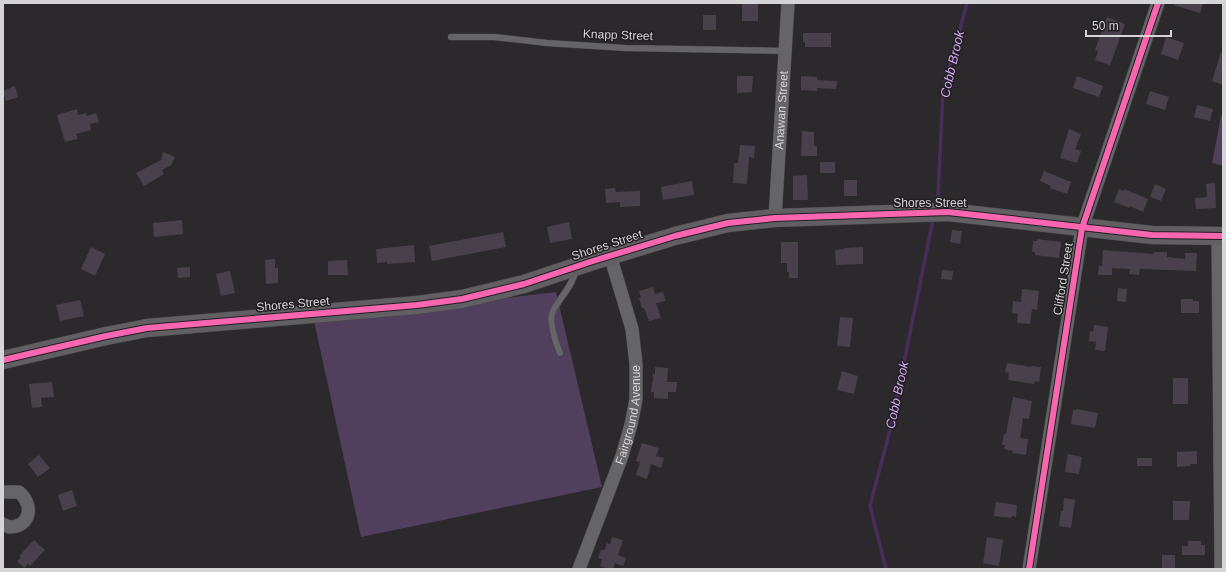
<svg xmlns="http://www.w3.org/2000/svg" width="1226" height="572" viewBox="0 0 1226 572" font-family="Arial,sans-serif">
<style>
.green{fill:#51405d}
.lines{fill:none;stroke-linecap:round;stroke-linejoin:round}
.stream{stroke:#472e5a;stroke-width:3.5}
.building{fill:#48414c}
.lane-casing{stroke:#464447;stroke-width:7}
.street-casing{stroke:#464447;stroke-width:14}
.secondary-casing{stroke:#464447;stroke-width:19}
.lane{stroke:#656466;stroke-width:6}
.street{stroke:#656466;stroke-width:13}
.secondary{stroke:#615f63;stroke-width:18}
.cycleway-casing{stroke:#211f23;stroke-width:8}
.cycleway{stroke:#f766af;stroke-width:6}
.labels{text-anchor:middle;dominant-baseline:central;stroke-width:3;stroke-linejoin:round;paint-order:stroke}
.street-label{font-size:12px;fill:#d5d4d7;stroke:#211f23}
.water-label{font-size:13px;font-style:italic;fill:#d7abf8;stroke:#211f23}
</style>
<rect width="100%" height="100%" fill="#2b292c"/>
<!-- green -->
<g class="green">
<polygon points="1223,113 1223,166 1212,163 1221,116"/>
<polygon points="556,292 602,487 361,537 314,321"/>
</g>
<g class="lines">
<!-- stream -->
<g class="stream">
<polyline points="938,197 943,90 967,3"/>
<polyline points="886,569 870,506 891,426 933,220"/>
</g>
</g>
<!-- building -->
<g class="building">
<rect x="742" y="3" width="16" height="18"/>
<polygon points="1175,3 1203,3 1200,13 1174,5"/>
<rect x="703" y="15" width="13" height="15"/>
<polygon points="1107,17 1125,24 1110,65 1095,60 1098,51 1095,50"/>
<polygon points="803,33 831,33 831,47 805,47 805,42 803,42"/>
<polygon points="1166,37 1184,43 1178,60 1161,54"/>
<polygon points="1221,52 1223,52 1223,85 1212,81"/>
<polygon points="737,76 753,76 752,92 737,93"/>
<polygon points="801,76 817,77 817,80 837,81 836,89 817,88 817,91 801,90"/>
<polygon points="1077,76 1103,86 1099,97 1073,88"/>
<polygon points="15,86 18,97 6,101 3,91"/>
<polygon points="1150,91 1169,97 1165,110 1146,104"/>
<polygon points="1197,105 1213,109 1210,121 1194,117"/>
<polygon points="77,109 78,115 86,113 87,116 96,113 99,122 90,124 91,130 76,134 78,139 65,142 57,115"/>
<polygon points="1069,129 1081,134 1075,149 1081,151 1077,163 1060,158"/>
<polygon points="802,131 814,132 814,146 817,146 817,156 801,156"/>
<polygon points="740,145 755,146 754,158 749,157 747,184 733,183 734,163 738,163"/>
<polygon points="163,152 175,157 171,165 162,170 164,174 144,186 136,173 161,160"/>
<rect x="820" y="162" width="15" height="11"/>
<polygon points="1044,171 1071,182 1067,194 1050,188 1051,186 1040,181"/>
<polygon points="807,175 808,200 793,200 793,176"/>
<rect x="844" y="180" width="13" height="16"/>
<polygon points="692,181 694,195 663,200 661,187"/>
<polygon points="1215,183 1216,208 1196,209 1195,198 1207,197 1206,184"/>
<polygon points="1155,184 1166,189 1161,201 1150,197"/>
<polygon points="615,188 616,192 640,191 640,206 620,207 620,202 606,203 605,189"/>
<polygon points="1119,189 1124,191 1124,189 1148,199 1143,212 1130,206 1130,208 1114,202"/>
<polygon points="182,220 183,234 154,237 153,223"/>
<polygon points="569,222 572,239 550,243 547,227"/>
<polygon points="952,230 962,231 960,244 950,242"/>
<polygon points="503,232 506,247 432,261 429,246"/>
<polygon points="1037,239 1061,242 1059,258 1035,255 1035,252 1032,252 1033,241 1037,241"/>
<polygon points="781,242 798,242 798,278 789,278 789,272 787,272 787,263 781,263"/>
<polygon points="414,245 415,262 387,264 387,262 377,263 376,249"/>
<polygon points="91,247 105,254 95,276 81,269"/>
<polygon points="863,247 863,264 836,265 835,250 844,249 844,248"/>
<polygon points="1103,250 1154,254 1154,252 1167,252 1167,257 1185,259 1185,253 1197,253 1196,271 1140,269 1139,275 1129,274 1130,269 1112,268 1112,275 1098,275 1099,266 1102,266"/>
<polygon points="275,259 275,268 278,268 278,283 266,284 265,260"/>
<polygon points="347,260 348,275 328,275 328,261"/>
<polygon points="190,267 190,277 178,278 177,268"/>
<polygon points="942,270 953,271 952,280 941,279"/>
<polygon points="230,271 235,293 221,296 216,274"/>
<polygon points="653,287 655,294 663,292 666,301 656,303 661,318 649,321 644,308 642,308 639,298 641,298 639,291"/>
<polygon points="1118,288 1127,289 1126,302 1117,301"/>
<polygon points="1022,289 1039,291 1037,310 1032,309 1030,324 1017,323 1018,314 1012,313 1013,301 1021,302"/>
<polygon points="1181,299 1193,299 1193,301 1199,301 1199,313 1181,313"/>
<polygon points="80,300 84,316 60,321 56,305"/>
<polygon points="840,317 853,318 850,347 837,346"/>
<polygon points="1094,325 1108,327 1105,351 1095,350 1096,342 1089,341 1090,331 1093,332"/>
<polygon points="1007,363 1031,367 1031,366 1041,367 1039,382 1035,381 1034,384 1008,380 1009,373 1005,372"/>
<polygon points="655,367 668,368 667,382 677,382 676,392 668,392 668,399 654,398 654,392 651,392 652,382 653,382 653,374 655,374"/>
<polygon points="842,371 858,376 854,394 837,390"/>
<rect x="1173" y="378" width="15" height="26"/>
<polygon points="52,382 54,397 41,398 42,407 32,408 29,384"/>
<polygon points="1013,397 1032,401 1029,419 1023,418 1020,438 1028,439 1026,455 1012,453 1013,451 1004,449 1005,445 1002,445 1004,434 1006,434"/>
<polygon points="1077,409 1098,413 1095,428 1071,424 1073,410 1076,410"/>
<polygon points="642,443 659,448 656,456 664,458 661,468 651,464 647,479 636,475 640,462 636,461"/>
<polygon points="1197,451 1197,464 1190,464 1190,466 1177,467 1177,452"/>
<polygon points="1068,454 1082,457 1079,474 1065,472"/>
<polygon points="39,455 50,468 38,477 28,464"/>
<rect x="1137" y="458" width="15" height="8"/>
<polygon points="72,490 77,506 63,511 58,495"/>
<polygon points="1064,498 1075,500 1071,528 1059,526 1061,511 1063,511"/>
<polygon points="1173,501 1190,501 1189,520 1173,520"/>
<polygon points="996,502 1017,505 1016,517 1012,516 1011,518 994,516"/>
<polygon points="612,537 623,540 618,555 626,558 623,566 615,563 613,569 609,569 600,566 602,559 598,558 601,550 605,550 607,543 610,544"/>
<polygon points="987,537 1003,540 999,566 983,563"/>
<polygon points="34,540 45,550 30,566 28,564 24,568 17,561 21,557 19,556"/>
<polygon points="1188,541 1201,541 1201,545 1205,545 1205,555 1182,555 1182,546 1188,546"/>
<rect x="1162" y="555" width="13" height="13"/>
</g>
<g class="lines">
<defs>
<g id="lane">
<polyline points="451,37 494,37 547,43 625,48 785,51"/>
<path d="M560,353c-4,-9 -12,-33 -7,-42 8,-15 19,-24 23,-41"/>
</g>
<g id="street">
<path id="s1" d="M775,218l13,-215"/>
<polyline points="1218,236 1221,569"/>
<path d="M3,492h16c15,13 12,35 -10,35l-6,-3"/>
<path id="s2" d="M579,569l43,-113 9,-31 5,-26v-35l-4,-35 -22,-74"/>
<polyline points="1029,569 1082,228 1158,3"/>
</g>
<polyline id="secondary" points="3,360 106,336 147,328 417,305 462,299 524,284 593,261 675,236 728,223 775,218 948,212 1152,235 1223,236"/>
</defs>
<!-- lane casing -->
<use href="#lane" class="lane-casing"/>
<!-- street casing -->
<use href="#street" class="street-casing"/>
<!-- secondary casing -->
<use href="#secondary" class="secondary-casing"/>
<!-- lane -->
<use href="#lane" class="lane"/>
<!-- street -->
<use href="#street" class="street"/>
<!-- secondary -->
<use href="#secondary" class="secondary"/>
<defs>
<g id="cycleway">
<polyline points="3,360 106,336 147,328 417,305 462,299 524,284 593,261 675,236 728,223 775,218 948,212 1152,235 1223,236"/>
<polyline points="1029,569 1082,228 1158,3"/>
</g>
</defs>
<!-- cycleway casing -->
<use href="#cycleway" class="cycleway-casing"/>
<!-- cycleway -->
<use href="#cycleway" class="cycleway"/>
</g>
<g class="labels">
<!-- street labels -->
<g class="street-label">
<text transform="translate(618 35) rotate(2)">Knapp Street</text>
<text stroke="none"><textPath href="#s1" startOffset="108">Anawan Street</textPath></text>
<text x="930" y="203">Shores Street</text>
<text transform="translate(607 245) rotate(-18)">Shores Street</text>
<text transform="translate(1063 279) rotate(-81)">Clifford Street</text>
<text transform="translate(293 304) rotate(-5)">Shores Street</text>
<text stroke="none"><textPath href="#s2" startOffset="163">Fairground Avenue</textPath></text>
</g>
<!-- water labels -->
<g class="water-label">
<text transform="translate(952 64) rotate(-77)">Cobb Brook</text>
<text transform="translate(897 395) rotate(-78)">Cobb Brook</text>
</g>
</g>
<!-- border -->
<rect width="1226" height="572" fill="none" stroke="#d5d4d7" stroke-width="8"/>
<!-- scale -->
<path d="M1086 30v6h85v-6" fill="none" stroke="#d5d4d7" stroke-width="2"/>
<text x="1092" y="30" font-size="12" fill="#d5d4d7" stroke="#211f23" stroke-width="3" paint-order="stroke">50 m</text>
</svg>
